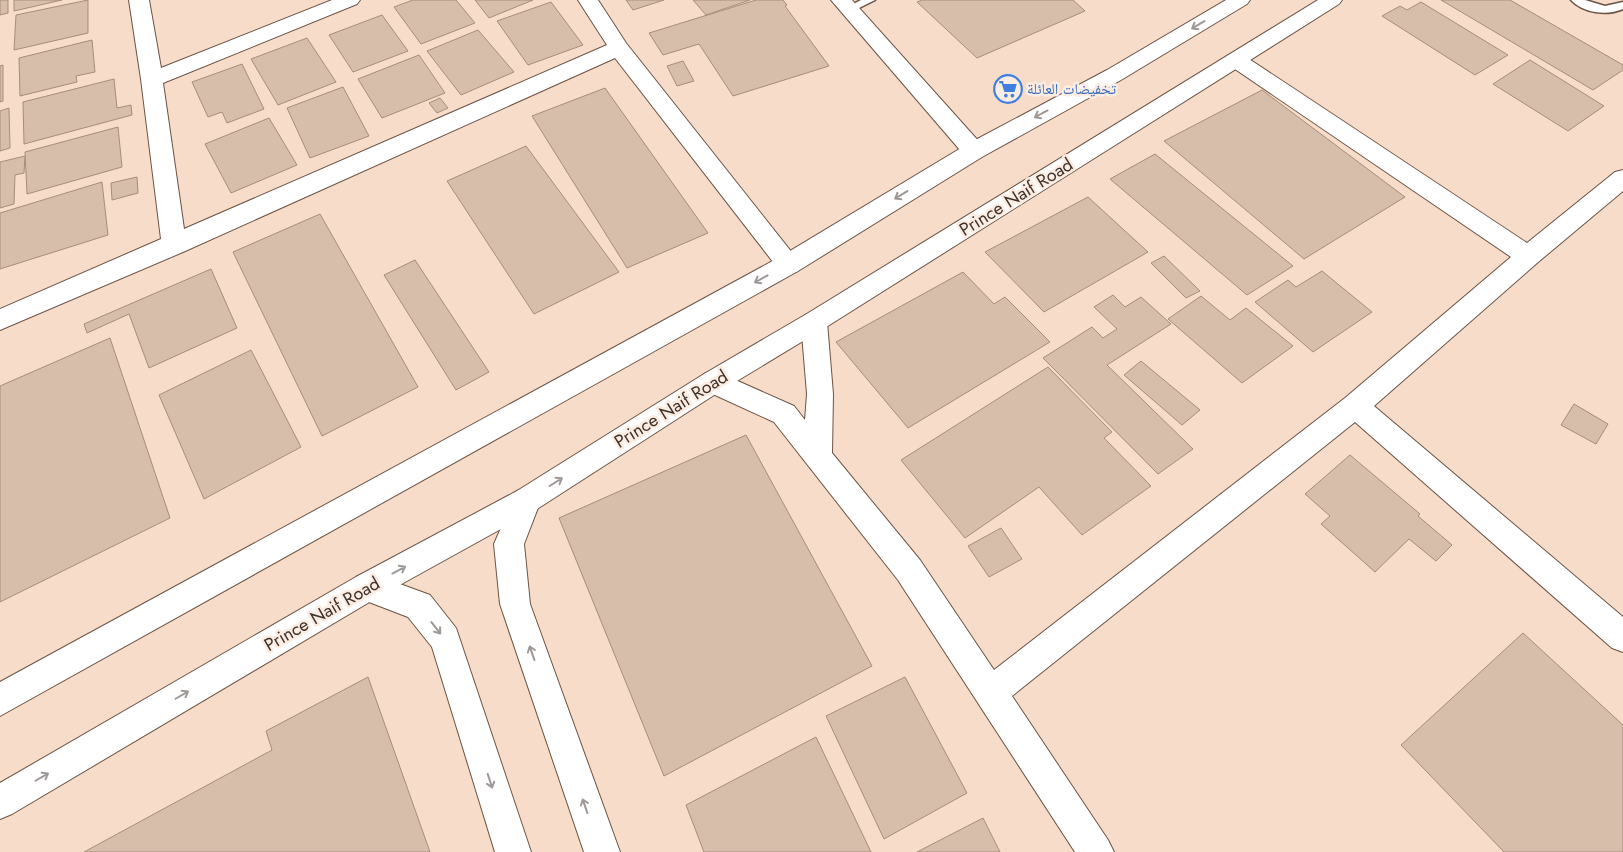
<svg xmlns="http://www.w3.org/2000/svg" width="1623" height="852" viewBox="0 0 1623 852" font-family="Jost,'Noto Naskh Arabic',sans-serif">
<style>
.building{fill:#d7beab;stroke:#a58d7a}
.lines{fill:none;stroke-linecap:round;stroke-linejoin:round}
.lane-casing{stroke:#6b5344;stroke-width:3}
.street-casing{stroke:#6b5344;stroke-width:2}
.primary-casing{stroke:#6b5344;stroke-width:2}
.lane{fill:#fff;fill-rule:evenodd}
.street{fill:#fff;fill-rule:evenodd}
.primary{fill:#fff;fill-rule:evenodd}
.oneway{stroke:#9e9996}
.labels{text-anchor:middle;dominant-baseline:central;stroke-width:5;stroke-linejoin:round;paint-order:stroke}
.far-shop-label{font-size:15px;fill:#366cbe;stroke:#fdece1;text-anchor:start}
.street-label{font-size:18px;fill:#3e332c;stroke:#fdece1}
</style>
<rect width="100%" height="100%" fill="#f8dcca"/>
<!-- building -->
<g class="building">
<polygon points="0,0 8,0 8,13 0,15"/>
<polygon points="14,0 62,0 14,11"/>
<polygon points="88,0 88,33 14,50 16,15"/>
<polygon points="413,0 456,0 475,23 421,44 394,7"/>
<polygon points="475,0 533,0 489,18"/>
<polygon points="626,0 664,0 633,10"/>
<polygon points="693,0 750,0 706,15"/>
<polygon points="756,0 783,0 787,5 785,6 829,66 733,96 699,44 663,55 649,33"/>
<polygon points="922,0 1073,0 1085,11 977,58 917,2"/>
<polygon points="1441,0 1510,0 1623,65 1623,70 1593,90"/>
<polygon points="551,2 583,45 528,65 497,21"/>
<polygon points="1421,2 1508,55 1475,75 1382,16 1400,6 1407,10"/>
<polygon points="382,15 408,51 353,72 329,35"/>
<polygon points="478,30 514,72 461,95 427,51"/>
<polygon points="307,38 336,82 278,105 251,59"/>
<polygon points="92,40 95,72 76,76 77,82 20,96 19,58"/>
<polygon points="419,55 445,93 382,118 358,79"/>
<polygon points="1530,60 1604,106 1568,131 1493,84"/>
<polygon points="683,61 694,81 677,86 667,66"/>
<polygon points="242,64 264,109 227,123 222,112 208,117 192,82"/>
<polygon points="3,65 3,101 0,102 0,66"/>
<polygon points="114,79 117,108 131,105 132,115 24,144 23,102"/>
<polygon points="343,87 369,136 310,158 287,108"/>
<polygon points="605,88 708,233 627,268 532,116"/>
<polygon points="1262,90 1405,197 1304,259 1164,141"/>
<polygon points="440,98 448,108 437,113 429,103"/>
<polygon points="9,108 10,148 0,151 0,111"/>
<polygon points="269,118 297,165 231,193 205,144"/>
<polygon points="118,127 122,167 27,194 25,152"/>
<polygon points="526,146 619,272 534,314 447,181"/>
<polygon points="1155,154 1293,266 1247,295 1110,179"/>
<polygon points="25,156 24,173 15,175 14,204 0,208 0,162"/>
<polygon points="137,177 138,193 112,200 111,183"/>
<polygon points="102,182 108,235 0,269 0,213"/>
<polygon points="1088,197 1148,252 1044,312 985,252"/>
<polygon points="320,214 418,387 322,436 233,252"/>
<polygon points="1164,256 1200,291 1186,298 1151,263"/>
<polygon points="415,260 489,372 456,390 384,275"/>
<polygon points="211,269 237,328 149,368 129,314 87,333 84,324"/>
<polygon points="1322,271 1372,312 1313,352 1255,302 1288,280 1296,287"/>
<polygon points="963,272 994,304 1005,297 1050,342 908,428 836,342"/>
<polygon points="1113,295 1125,307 1141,297 1171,324 1107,365 1193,449 1158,474 1043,358 1092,327 1103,338 1117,329 1094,307"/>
<polygon points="1201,296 1230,320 1246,308 1293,346 1242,383 1168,319"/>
<polygon points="110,338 170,518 0,602 0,386"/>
<polygon points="251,350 301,447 204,499 159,395"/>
<polygon points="1141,361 1200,410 1182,425 1124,375"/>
<polygon points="1048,367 1112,432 1104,438 1151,486 1082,535 1039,487 965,538 901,460"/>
<polygon points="1574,404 1608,424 1596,444 1561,425"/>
<polygon points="746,435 872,666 664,776 559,518"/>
<polygon points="1350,455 1420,514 1418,516 1452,545 1436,561 1409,539 1375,572 1321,524 1330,516 1305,494"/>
<polygon points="1001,528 1022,559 989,577 968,546"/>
<polygon points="1523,633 1623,725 1623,852 1504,852 1401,745"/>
<polygon points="368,677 430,852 84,852 272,750 266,731"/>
<polygon points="905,677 967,793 884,839 826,716"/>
<polygon points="816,737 871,852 704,852 686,805"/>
<polygon points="983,818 1000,852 917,852"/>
</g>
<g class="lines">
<defs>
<g id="lane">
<polygon points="861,0 875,0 853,11 849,12 844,9"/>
<path d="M1571,0h14l20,6 18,-4v7c-16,7 -40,4 -52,-9z"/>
</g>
<g id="street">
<polygon points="129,0 149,0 161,68 332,0 360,0 357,4 163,83 184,229 607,45 578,0 598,0 626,43 801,264 798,271 789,274 780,271 615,58 183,252 0,330 0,309 161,239 141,79"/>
<polygon points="831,0 852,0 982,145 985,151 982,157 974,159 966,157"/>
<polygon points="1236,53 1243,55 1527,243 1615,172 1623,170 1623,191 1537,263 1374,406 1623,617 1623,652 1612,648 1355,422 1012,696 1108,840 1114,852 1075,852 898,580 774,422 704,390 700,382 704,374 713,371 722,374 794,406 805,420 807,394 801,322 805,315 814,312 823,315 827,322 833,394 832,453 920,560 994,670 1345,398 1511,257 1229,65 1226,60 1229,55"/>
<polygon points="527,487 537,491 541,500 524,544 530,604 620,852 584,852 500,604 494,544 517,491"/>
<polygon points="367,572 430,595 456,628 531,852 495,852 432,647 408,617 356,597 352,587 356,577"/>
</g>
<g id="primary">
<polygon points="1226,0 1250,0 1247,4 1121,80 982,157 798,271 0,716 0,682 780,257 966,145 1107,70"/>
<polygon points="1318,0 1342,0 1339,4 823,329 722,390 537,509 378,597 12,814 0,819 0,783 356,577 517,491 704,374 805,315"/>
</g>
</defs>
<!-- lane casing -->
<use href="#lane" class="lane-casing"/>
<!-- street casing -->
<use href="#street" class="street-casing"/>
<!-- primary casing -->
<use href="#primary" class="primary-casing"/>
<!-- lane -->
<use href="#lane" class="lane"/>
<!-- street -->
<use href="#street" class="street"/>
<!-- primary -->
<use href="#primary" class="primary"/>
</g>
<!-- one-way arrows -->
<defs><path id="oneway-shaft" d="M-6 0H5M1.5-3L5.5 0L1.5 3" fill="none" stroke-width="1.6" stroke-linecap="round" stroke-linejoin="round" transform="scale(1.25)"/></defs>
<g class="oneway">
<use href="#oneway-shaft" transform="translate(1198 25) rotate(149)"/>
<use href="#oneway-shaft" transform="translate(1041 114) rotate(152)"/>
<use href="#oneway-shaft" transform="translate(901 195) rotate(149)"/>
<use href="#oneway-shaft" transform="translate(761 279) rotate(151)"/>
<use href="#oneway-shaft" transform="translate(556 482) rotate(-32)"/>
<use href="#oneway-shaft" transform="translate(399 570) rotate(-28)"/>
<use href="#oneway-shaft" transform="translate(436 628) rotate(52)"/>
<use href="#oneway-shaft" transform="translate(532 653) rotate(-109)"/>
<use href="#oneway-shaft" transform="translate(182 695) rotate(-30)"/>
<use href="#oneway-shaft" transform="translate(42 777) rotate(-30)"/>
<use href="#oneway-shaft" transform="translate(490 781) rotate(72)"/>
<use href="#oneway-shaft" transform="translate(585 806) rotate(-109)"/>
</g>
<!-- icons -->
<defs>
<symbol id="supermarket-ring" viewBox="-11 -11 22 22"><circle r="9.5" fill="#fdece1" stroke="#3f7fe0" stroke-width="1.5"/><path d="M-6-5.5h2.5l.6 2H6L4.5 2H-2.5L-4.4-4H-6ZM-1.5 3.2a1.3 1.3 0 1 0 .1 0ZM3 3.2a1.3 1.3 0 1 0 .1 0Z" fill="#3f7fe0"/></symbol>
</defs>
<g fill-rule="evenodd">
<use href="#supermarket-ring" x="992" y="73" width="32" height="32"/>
</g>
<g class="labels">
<!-- far-shop labels -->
<g class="far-shop-label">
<text x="1027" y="89">تخفيضات العائلة</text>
</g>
<!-- street labels -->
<g class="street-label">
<text transform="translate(1016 197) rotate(-32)">Prince Naif Road</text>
<text transform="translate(671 409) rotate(-32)">Prince Naif Road</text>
<text transform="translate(322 614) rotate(-30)">Prince Naif Road</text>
</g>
</g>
</svg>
